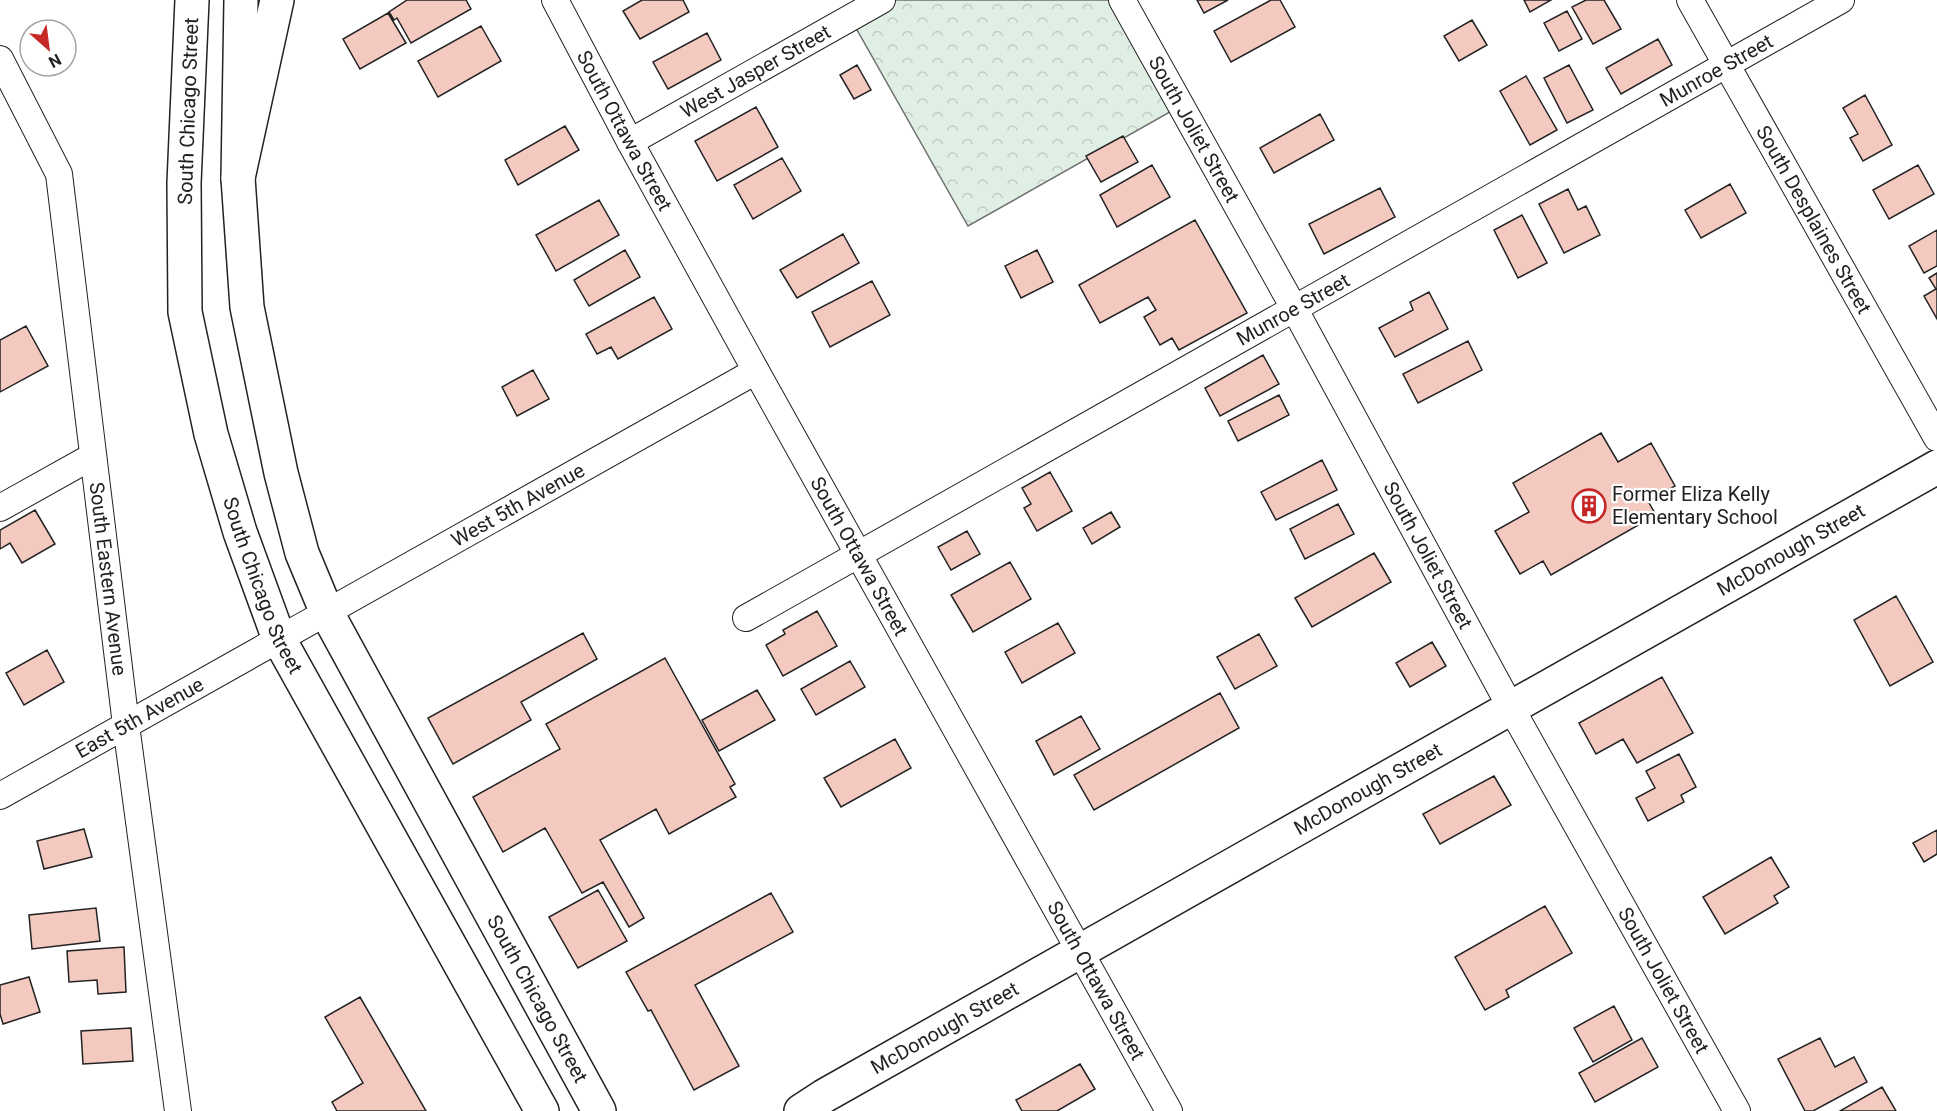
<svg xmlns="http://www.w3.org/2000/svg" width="1937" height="1111" viewBox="0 0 1937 1111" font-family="Roboto,sans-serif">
  <defs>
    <pattern id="park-crowns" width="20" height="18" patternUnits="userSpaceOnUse" patternTransform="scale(1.5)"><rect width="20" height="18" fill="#e0efe3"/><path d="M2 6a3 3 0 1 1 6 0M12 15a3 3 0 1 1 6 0" fill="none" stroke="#c0cdc2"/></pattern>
  </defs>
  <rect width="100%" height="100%" fill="#fff"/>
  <path fill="url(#park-crowns)" stroke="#6f6f6f" stroke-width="1.5" d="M889,0H1118L1177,108L968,226L852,21Z"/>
  <path fill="#f3c9c0" stroke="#222" stroke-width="1.5" d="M407,0H466L471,9L411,43L397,18L394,20L389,12Z
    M642,0H683L689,12L640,39L623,11Z
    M1197,0H1228L1204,13Z
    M1271,0H1280L1295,27L1231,62L1214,31Z
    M1524,0H1551L1530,12Z
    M1586,0H1604L1621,29L1593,44L1572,7Z
    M1567,11L1582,39L1559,51L1544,23Z
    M388,13L406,43L360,69L343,39Z
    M1472,20L1487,45L1459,61L1444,36Z
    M481,26L501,61L438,97L418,61Z
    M707,33L721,60L668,89L653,62Z
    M1658,39L1672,65L1621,94L1606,68Z
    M857,65L871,90L854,99L840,75Z
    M1569,65L1593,110L1567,123L1544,78Z
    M1526,76L1557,130L1530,145L1500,91Z
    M1865,95L1892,145L1863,161L1850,138L1858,134L1843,108Z
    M756,107L778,147L717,181L695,141Z
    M1320,114L1334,140L1274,173L1260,148Z
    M565,126L579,150L518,185L505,160Z
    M1123,136L1138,162L1101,182L1086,156Z
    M782,158L801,191L753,219L734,185Z
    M1152,165L1170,197L1117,227L1100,195Z
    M1918,165L1934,194L1889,219L1873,190Z
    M1730,184L1746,213L1701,238L1685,210Z
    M1380,188L1395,217L1324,254L1309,224Z
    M1568,189L1578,210L1586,206L1600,235L1564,253L1539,204Z
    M599,200L619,235L556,271L536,235Z
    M1522,215L1547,263L1518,278L1494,230Z
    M1195,220L1247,313L1179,350L1172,338L1160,345L1144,317L1156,310L1148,297L1100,323L1079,285Z
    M1937,230V266L1924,273L1909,246Z
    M843,234L859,263L797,298L780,270Z
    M625,250L640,277L589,306L574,280Z
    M1037,250L1053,282L1021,298L1005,266Z
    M1937,273V319L1924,296L1936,289L1929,278Z
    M872,281L890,315L830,347L812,312Z
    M1429,292L1448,329L1395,357L1379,328L1413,310L1410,302Z
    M654,297L672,329L618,359L611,347L597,354L586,334Z
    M26,326L48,366L0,392V340Z
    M1468,341L1482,370L1418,403L1403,374Z
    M1263,355L1279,384L1220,416L1205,388Z
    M533,370L549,399L517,416L502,387Z
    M1279,395L1289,415L1238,441L1228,421Z
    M1601,433L1618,462L1651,443L1675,486L1648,501L1656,515L1551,575L1543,561L1520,574L1495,531L1529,512L1513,483Z
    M1322,460L1337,490L1276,520L1261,492Z
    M1050,472L1072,511L1037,531L1024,508L1031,504L1022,488Z
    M1338,504L1354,534L1305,559L1290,529Z
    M35,510L55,544L22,563L10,543L0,549V530Z
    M1111,512L1120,527L1092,544L1083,528Z
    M967,531L980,554L951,570L938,547Z
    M1374,553L1391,582L1312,627L1295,598Z
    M1010,562L1031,599L973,632L951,595Z
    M1896,596L1933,662L1890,686L1854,620Z
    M817,611L837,646L783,676L766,645L785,634L783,630Z
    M1058,623L1075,653L1022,683L1005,652Z
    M583,633L597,659L521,702L531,720L453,764L428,718Z
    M1259,634L1277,666L1235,689L1217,657Z
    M1432,642L1446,666L1410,687L1396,663Z
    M47,650L64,682L24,705L6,673Z
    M665,658L735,784L730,787L736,797L669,834L656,809L600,840L644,918L629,927L603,882L582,893L545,828L503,852L473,797L560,749L546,724Z
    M850,661L865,687L816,715L801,689Z
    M1662,677L1693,733L1637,763L1623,739L1596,754L1579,723Z
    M757,690L775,720L719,751L702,720Z
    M1220,693L1239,728L1094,810L1074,775Z
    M1081,716L1100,749L1054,775L1036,741Z
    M895,739L911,768L841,807L824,778Z
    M1679,754L1696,787L1681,795L1684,802L1648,821L1636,798L1655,788L1646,771Z
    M1494,776L1511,805L1440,844L1423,814Z
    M84,829L92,857L44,869L37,841Z
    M1937,830V854L1924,862L1913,843Z
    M1771,857L1789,887L1774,896L1778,903L1725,934L1703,897Z
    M598,890L627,941L578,968L549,917Z
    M771,893L793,932L695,985L739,1066L694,1090L651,1010L648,1011L626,972Z
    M1545,906L1572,953L1506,990L1509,997L1485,1010L1455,957Z
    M96,908L100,941L32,949L29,915Z
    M124,947L126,992L98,994L97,980L69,982L67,951Z
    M29,977L40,1012L3,1024L0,1014V985Z
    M360,997L426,1111H337L332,1102L363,1083L325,1017Z
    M1614,1006L1632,1040L1593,1062L1574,1028Z
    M131,1028L133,1061L83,1064L81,1031Z
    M1642,1038L1658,1067L1595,1102L1579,1073Z
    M1820,1038L1835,1067L1854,1057L1867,1082L1813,1111H1805L1778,1059Z
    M1080,1064L1095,1089L1057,1111H1022L1016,1100Z
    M1882,1087L1896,1111H1840Z"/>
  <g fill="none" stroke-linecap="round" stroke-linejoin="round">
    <defs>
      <g id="street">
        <path id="s1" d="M555,0L630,142L756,371L1169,1111"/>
        <path id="s2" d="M1122,0L1294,308L1511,708L1737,1111"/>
        <path id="s3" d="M1690,0L1937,438"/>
        <path id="s4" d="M0,59L59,174L126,725L178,1111"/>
        <path id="s5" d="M630,142L882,0"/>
        <path d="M0,508L93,456"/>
        <path id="s6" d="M746,618L1841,0"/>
        <path id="s7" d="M0,796L756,371"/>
      </g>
      <g id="primary">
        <path id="s8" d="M192,0L184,183L185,312L211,434L240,532L279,639L542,1111"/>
        <path id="s9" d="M241,0L238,178L247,307L281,473L302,553L327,613L599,1111"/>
        <path id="s10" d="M801,1111L824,1096L1937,467"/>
      </g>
      <path id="highway" d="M238,178L277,0"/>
    </defs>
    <use href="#street" stroke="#222" stroke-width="28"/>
    <use href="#primary" stroke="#222" stroke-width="36"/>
    <use href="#highway" stroke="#222" stroke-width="36"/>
    <use href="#street" stroke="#fff" stroke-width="26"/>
    <use href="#primary" stroke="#fff" stroke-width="33"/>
    <use href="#highway" stroke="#fff" stroke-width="33"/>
  </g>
  <defs>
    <symbol id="building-ring" viewBox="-11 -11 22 22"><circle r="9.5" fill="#fff" stroke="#c62828" stroke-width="1.5"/><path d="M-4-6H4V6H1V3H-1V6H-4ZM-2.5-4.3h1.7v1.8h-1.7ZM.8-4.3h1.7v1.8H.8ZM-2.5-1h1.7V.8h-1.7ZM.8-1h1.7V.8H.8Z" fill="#c62828"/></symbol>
  </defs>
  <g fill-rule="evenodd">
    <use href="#building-ring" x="1570" y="487" width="38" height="38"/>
  </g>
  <g text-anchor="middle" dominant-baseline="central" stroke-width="4.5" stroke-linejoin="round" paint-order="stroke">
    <g font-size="20" fill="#222" stroke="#fff">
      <text stroke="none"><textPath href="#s6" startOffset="1114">Munroe Street</textPath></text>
      <text stroke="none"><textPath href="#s5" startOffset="144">West Jasper Street</textPath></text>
      <text transform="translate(188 111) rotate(-88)">South Chicago Street</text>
      <text stroke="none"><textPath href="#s2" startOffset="148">South Joliet Street</textPath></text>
      <text stroke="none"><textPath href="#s1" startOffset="148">South Ottawa Street</textPath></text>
      <text stroke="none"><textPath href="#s3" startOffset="252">South Desplaines Street</textPath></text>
      <text stroke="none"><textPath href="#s6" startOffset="628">Munroe Street</textPath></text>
      <text stroke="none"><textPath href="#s7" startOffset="594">West 5th Avenue</textPath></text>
      <text stroke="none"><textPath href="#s10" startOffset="1138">McDonough Street</textPath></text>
      <text stroke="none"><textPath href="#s1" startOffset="634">South Ottawa Street</textPath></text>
      <text stroke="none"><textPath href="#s2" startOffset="634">South Joliet Street</textPath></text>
      <text stroke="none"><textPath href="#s4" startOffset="537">South Eastern Avenue</textPath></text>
      <text stroke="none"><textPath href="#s8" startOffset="597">South Chicago Street</textPath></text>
      <text stroke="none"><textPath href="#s7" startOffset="160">East 5th Avenue</textPath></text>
      <text stroke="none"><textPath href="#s10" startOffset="652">McDonough Street</textPath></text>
      <text stroke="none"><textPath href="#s1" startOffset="1120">South Ottawa Street</textPath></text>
      <text stroke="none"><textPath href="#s2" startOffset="1120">South Joliet Street</textPath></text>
      <text stroke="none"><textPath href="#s9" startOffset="1064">South Chicago Street</textPath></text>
      <text stroke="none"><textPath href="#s10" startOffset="166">McDonough Street</textPath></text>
    </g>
    <g font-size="20" fill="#222" stroke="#fff" text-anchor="start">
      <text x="1612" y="494">Former Eliza Kelly<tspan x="1612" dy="23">Elementary School</tspan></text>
    </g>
  </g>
  <g transform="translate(48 48) rotate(152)"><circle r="28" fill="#ffffff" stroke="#a7a7a7" stroke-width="1.5"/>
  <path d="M0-4.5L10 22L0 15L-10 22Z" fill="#c62828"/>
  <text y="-9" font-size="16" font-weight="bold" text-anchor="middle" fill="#222222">N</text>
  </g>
</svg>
